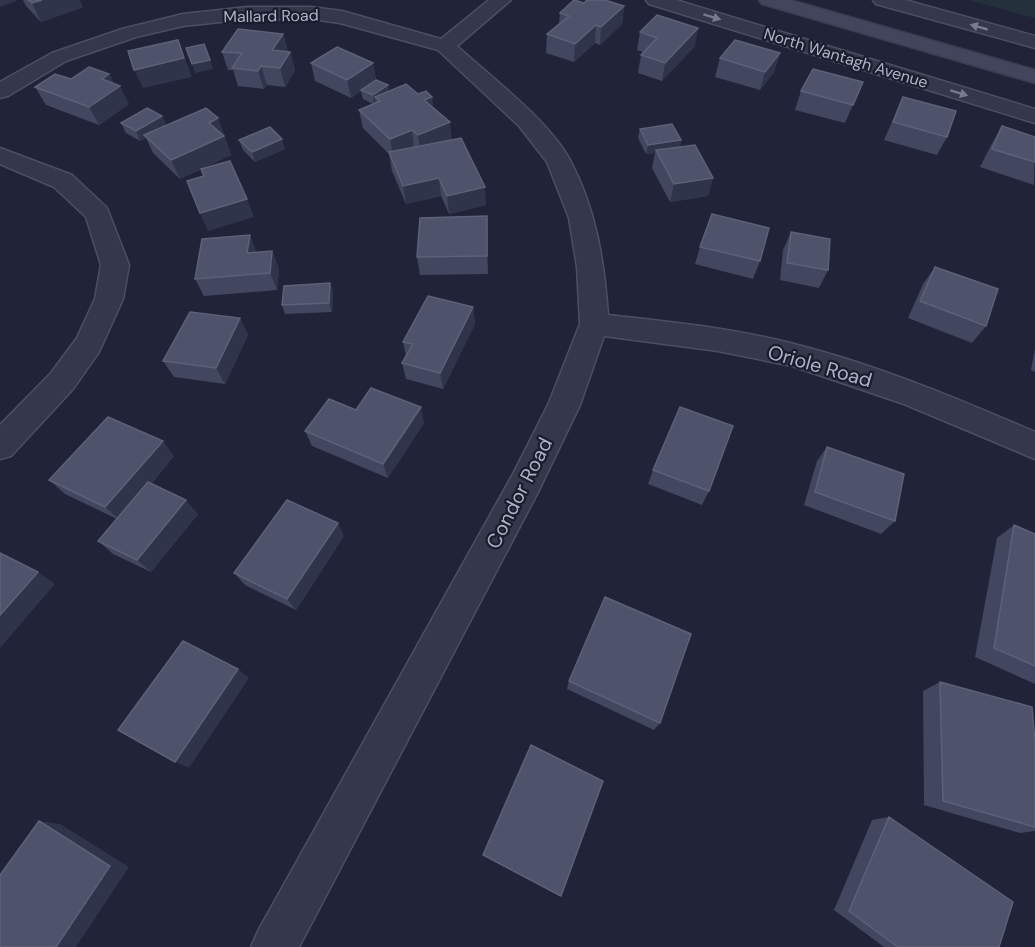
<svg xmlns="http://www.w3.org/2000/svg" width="1035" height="947" viewBox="0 0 1035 947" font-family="'DM Sans',sans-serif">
  <rect width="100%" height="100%" fill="#212439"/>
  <path fill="#23313a" d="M968,0H1035V18Z"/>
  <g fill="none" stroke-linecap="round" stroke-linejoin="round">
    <defs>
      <path id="street" d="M489,0H511L457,46C491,77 549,121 570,160C596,209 604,260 608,315C670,322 733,328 794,344C877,365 956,398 1035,432V459L904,404L792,366L718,351L604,336L580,405L537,494L299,947H251L258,931L513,474L548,405L580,324L577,267L569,218L547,162L519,126L438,50L340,23L311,19H248L183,26L136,37L66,61L8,96L0,98V82L52,53L122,29L183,14L248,7H311L342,11L441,39Z
        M646,0H676L1035,109V123L649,4Z
        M873,0H905L1035,36V48L876,4Z
        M0,148L72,175L107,208L129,265L123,299L99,352L73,389L11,456L0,459V425L51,373L77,338L95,299L101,265L86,217L54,187L0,164Z"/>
      <path id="secondary" d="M759,0H790L1035,70V83L762,4Z"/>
    </defs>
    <use href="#street" stroke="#4c4f61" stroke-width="3"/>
    <use href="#secondary" stroke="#3b3e50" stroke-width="3"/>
    <use href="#street" fill="#35374a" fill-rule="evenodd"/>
    <use href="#secondary" fill="#43455d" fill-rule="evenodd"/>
  </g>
  <path fill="#42465f" d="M23,0H79L83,7L41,22L26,6Z
    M584,3L624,6L622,24L600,45L595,43L574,62L546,53L547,34L559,24L560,13Z
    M640,32L695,46L662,81L638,73L641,55L643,52L637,50Z
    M283,34L288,51L290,52L295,70L285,87L267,85L264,89L238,86L233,70H228L222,52Z
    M780,53L774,72L760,90L715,77L720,58Z
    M311,63H373L376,80L389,91L432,97L433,108L452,140L486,205L449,214L441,196L406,204L392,171L389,154L363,128L359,110L373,104L363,99L361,91L351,98L315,81Z
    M109,74L114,84L129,104L99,125L46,105L35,87L71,79Z
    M863,82L845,123L795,110L801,91Z
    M903,97L947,137L937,155L884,140Z
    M218,118L231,155L180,179L153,153L146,138L140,141L126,133L121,123L166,125Z
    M1002,126L1035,137L1034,185L980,167L991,145Z
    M640,129L681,140L680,147L713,178L708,196L670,202L652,168L655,153L646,154L638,138Z
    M239,140L285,149L255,162L243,150Z
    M791,232L828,270L819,288L780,280L783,250Z
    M488,234V274L420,275L417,257Z
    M700,247L760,261L753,279L695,264Z
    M272,251L279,269L277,290L204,296L195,279L257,252Z
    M935,267L986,326L972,343L908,318L923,284Z
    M330,283L333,292L332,312L285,314L282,305Z
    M473,307L475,324L443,389L406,379L402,363L406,356L403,342Z
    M240,318L248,335L225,384L174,377L163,361Z
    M1035,348V372L1031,370Z
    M356,410L424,423L388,478L312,446L305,431Z
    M827,447L895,521L881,534L804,505L817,461Z
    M174,456L151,484L198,514L151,572L113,554L98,541L117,519L65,494L49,480Z
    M653,470L709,491L702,505L648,484Z
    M1014,525L1035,534V684L975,657L997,538Z
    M344,536L296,610L245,585L234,573Z
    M569,681L660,723L654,730L567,689Z
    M940,682L1035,742V831L1020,833L924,805L923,691Z
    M889,817L999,947H884L834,910L872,820Z
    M483,855L561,896H559Z"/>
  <path fill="#30344b" d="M0,0H16V1L0,7Z
    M42,0H79L83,7L41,22L32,3Z
    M624,6L622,24L600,45L601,27Z
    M596,25L595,43L574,62L575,44Z
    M698,28L695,46L662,81L665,63Z
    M283,34L288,52L272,50Z
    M178,40L192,77L143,88L134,70Z
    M290,52L295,70L285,87L280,68Z
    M780,53L774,72L760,90L765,72Z
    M210,60L213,69L195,73L192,64Z
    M373,63L376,81L361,90V91L351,98L347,80Z
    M261,66L267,85L264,89L258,71Z
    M109,74L116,88L120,86L129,104L99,125L89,107L102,79Z
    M388,85L390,95L375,97L376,104L374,105L373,95Z
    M432,97L434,115L424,100Z
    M162,116L167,126L144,135L146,138L140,141L136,131Z
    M218,118L231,155L180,179L171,160L209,123Z
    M450,122L452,140L421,154L418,135Z
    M412,130L414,148L393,157L390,139Z
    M282,139L285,149L255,162L252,152Z
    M681,140L679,150H656L655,153L646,154L648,145Z
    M439,178L441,196L406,204L403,186Z
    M713,178L708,196L670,202L674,184Z
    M485,187L486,205L449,214L447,196Z
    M247,199L254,217L208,231L200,213Z
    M487,216L488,234V274L487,256Z
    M250,235L257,253H247Z
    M272,251L279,269L277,290L270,273Z
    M330,283L333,292L332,312L329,303Z
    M473,307L475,324L443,389L440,373Z
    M240,318L248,335L225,384L216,368Z
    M421,407L424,423L388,478L383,464Z
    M163,441L174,456L120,520L105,507Z
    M186,500L198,514L151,572L137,560Z
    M338,523L344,536L296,610L287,599Z
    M38,572L55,584L0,648V615Z
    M238,669L249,678L189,768L175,762Z
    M39,821L60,824L129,867L76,947H56Z"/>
  <path fill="#4e526a" stroke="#5d6178" stroke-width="1.5" d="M28,0H42L32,3Z
    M574,0L584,3L587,0H605L624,6L601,27L596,25L575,44L547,34L569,16L560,13Z
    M657,15L698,28L665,63L641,55L657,38L640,32Z
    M238,29L283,34L272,50L290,52L280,68L261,66L258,71L232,68L242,53L222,52Z
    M178,40L184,58L134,70L128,51Z
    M735,40L780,53L765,72L720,58Z
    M204,44L210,60L192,64L186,48Z
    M337,47L373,63L347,80L311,63Z
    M89,67L109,74L102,79L120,86L89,107L35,87L55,74L71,79Z
    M813,69L863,82L853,105L801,91Z
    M376,80L388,85L373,95L361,90Z
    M406,84L418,94L426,91L432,97L424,100L450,122L418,135L412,130L390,139L359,110L380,101L375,97Z
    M903,97L956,111L947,137L893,122Z
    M147,108L162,116L136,131L121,123Z
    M206,108L218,118L209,123L224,136L171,160L144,135Z
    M672,124L681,140L648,145L640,129Z
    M1002,126L1035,137V162L992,149Z
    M270,127L282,139L252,152L239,140Z
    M461,138L485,187L447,196L439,178L403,186L389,152Z
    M695,145L713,178L674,184L656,150Z
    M230,161L247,199L200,213L187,181L204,176L201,169Z
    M712,214L769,228L760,261L700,247Z
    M487,216V256L417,257L420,218Z
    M791,232L830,239L828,270L787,263Z
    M250,235L247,253L272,251L270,273L195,279L202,239Z
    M935,267L998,289L986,326L920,301Z
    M330,283L329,303L282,305L284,286Z
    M428,296L473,307L440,373L402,363L413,344L403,342Z
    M190,312L240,318L216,368L163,361Z
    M371,388L421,407L383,464L305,431L329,399L356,410Z
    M680,407L733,426L709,491L653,470Z
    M108,417L163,441L105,507L49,480Z
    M827,447L904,474L895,521L815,492Z
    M148,482L186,500L137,560L98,541Z
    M287,500L338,523L287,599L234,573Z
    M1014,525L1035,534V666L994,648Z
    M0,553L38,572L0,615Z
    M605,597L691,634L660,723L569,681Z
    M183,641L238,669L175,762L118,730Z
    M940,682L1032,707L1035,742V827L943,801Z
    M531,745L603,781L561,896L483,855Z
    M889,817L1013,902L999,947H898L849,911Z
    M39,821L110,866L56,947H0V875Z"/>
  <defs><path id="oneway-solid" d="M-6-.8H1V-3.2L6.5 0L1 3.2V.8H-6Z" transform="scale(1.5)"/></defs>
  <g fill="#787b8e">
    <use href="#oneway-solid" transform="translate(712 17) rotate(17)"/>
    <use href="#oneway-solid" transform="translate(979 27) rotate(-164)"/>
    <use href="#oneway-solid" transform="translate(959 93) rotate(17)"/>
  </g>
  <g text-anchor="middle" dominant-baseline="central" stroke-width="4.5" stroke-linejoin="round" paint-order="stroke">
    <g font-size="16" fill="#afb2c6" stroke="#1a1d2e">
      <text transform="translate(271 16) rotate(-1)">Mallard Road</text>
      <text transform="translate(846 58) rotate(17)">North Wantagh Avenue</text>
    </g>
    <g font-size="20" fill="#afb2c6" stroke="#1a1d2e">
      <text transform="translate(820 366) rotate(16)">Oriole Road</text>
      <text transform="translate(519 493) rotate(-63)">Condor Road</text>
    </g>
  </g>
</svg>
